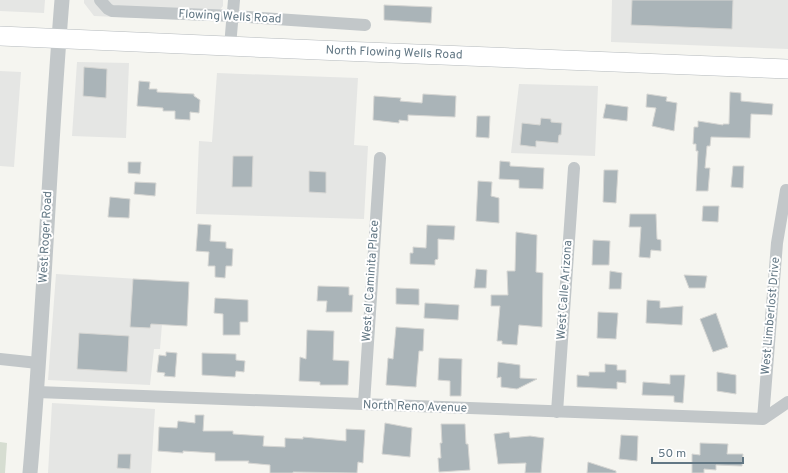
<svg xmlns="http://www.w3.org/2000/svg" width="788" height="473" viewBox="0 0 788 473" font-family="Overpass,sans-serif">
  <rect width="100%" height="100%" fill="#f5f5f0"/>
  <path fill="#e5e6e4" d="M0,0H45L44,13L0,11Z
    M84,0H223V6L211,21L94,16L84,3Z
    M612,0H788V49L611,42Z
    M77,62L129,63L126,138L72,136Z
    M0,71L21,72L14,167L0,166Z
    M217,73L358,78L354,145L368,146L364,219L196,214L199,141L212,142Z
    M519,84L598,86L595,156L511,153Z
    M56,274L189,282L187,326L162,324L160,349H154L150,385L48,380Z
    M52,403L155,409L151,473H48Z"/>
  <path fill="#d6ddd1" d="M0,442L7,443L5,473H0Z"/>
  <path fill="#aab4b8" stroke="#d6d6d3" d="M632,0H733L732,29L631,25Z
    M384,5L432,7L431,23L384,20Z
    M84,67L107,69L106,98L83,96Z
    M139,81L150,82L149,89H157V92L194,94V96L200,100L199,113L190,112V120L175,119V111H163V108L137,106Z
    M730,92L741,93V101L773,104L772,115L751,114L750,138L711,137L710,146H707L705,168H710L708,191H696L698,151H696V144H693L694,127H698V121L723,125V124H729Z
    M423,94L456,96L455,117L408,115V121L399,120V123L373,120L374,96L401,98L400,101L422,103Z
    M647,94L667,97L666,101L677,103L674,131L652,126L656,108L646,107Z
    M606,104L628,107L627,121L603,118Z
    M477,116H490L489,138L476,137Z
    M541,118L551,119V122L562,123L561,135H559L558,143L536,141V147L520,145L522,123L540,125Z
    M233,156H253L252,187H232Z
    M500,161L510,162V166L544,168L543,189L519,188V180L499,179Z
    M128,162H141L140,174L128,173Z
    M733,166H744L743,188L731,187Z
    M604,170H618L616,203L603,202Z
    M309,171L326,172V193L309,192Z
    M478,181L492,182L491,196L499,198V223L476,221Z
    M135,182L156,183L155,196L134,194Z
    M110,197L130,199L129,218L108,217Z
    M703,206H719L718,222L702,221Z
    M630,214H656L657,239L661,240V251L651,250L650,258L639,257L641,227H629Z
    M198,224L211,225L210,241L226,242V248L233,249L232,266H226L225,278L215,277V266H208L209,252L196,251Z
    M427,225L455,226L454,240L438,239V259L435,260V265L410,264V253H413V247L426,248Z
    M516,232L537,235L536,272L543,273L542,327L519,325L517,345L502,344V341H497L500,306H491V295H508L507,271H515Z
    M593,240L610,241L609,265H592Z
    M476,269L487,270L486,288H474Z
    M610,271L622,273L621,289H609Z
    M684,275L707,276L705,288H689Z
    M133,279L189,282L187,326L151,324L150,328L130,327Z
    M318,286L349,287V295H353L352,312H326L327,301H317Z
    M396,288L419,289V305L396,304Z
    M215,298L248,300V322H240V335H223V314L214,313Z
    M647,300L660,301V308L683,306L682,325L646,323Z
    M425,303L459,305L458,320L424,318Z
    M598,312L618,313L616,339L597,338Z
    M716,313L728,347L713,352L700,319Z
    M396,327L424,329L423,351H419L416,387L386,385L388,358L393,359Z
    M307,330L334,331L333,360L349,361L348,385H320V382L299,381L300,357L306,359Z
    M79,333L129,336L127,372L77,369Z
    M166,352L177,353L175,377L164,376L165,373L157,372L159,355L166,356Z
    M202,353L236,354V360L245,361L244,372L236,371L235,377L202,375Z
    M439,358L462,359L461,396H450V381L438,380Z
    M498,362L520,365V378L537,379L517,389L501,387V377L497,378Z
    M605,364L617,365V370H626V383L617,382V389L577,387V375L589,376V372H605Z
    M717,372L736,375V394L717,391Z
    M670,375H685L683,403L674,402V396L642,395L643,382L670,384Z
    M195,415H204L203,431H233V434L264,436L263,446L285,447V438L303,439V437L346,441V429L365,430L363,463L358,462L357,473L293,472V473H270V465L248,463L249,461H215V453L183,451V453L158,451L159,427L177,428L178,421L195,423Z
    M385,423L412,428L410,457L382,454Z
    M441,424H465L466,444H468L470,470L439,472L438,458H441L440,443H442Z
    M509,432L510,438L530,436L544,438L541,473H525L526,463L498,464L494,434Z
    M621,435L638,436L637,461L619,459Z
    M700,443L728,444L727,454H743L742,466L716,465V470L704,469V473H692V454L700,455Z
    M118,454H131L130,469L117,468Z
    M588,462L616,471V473H587Z"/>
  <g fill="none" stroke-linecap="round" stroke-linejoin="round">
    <defs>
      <path id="primary" d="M0,36L342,51L788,69"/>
    </defs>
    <use href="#primary" stroke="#b5babd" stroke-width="20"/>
    <path stroke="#c2c7c9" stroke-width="12" d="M100,0L108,9L112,11L233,16L365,25
      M230,46L234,0
      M0,359L38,363
      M37,392L763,419L788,402
      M364,404L380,158
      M557,412L574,168
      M763,419L777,243L786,190"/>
    <path stroke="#c2c7c9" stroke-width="15" d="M30,473C44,316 49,158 62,0"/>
    <use href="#primary" stroke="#fff" stroke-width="19"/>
  </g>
  <g text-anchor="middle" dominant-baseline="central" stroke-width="4" stroke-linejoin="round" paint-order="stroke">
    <g font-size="12" fill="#627784" stroke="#fff">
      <text transform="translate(230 17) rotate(3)">Flowing Wells Road</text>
      <text transform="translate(394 53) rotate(2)">North Flowing Wells Road</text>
      <text transform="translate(46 237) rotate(-87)">West Roger Road</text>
      <text transform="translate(371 281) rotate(-86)">West el Caminita Place</text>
      <text transform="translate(565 290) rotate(-86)">West Calle Arizona</text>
      <text transform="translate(771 316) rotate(-85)">West Limberlost Drive</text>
      <text transform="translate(415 407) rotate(2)">North Reno Avenue</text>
    </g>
  </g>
  <path d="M652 457v6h91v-6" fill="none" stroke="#627784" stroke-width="2"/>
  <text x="658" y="457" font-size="12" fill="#627784" stroke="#ffffff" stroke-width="3" paint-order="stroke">50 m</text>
</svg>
